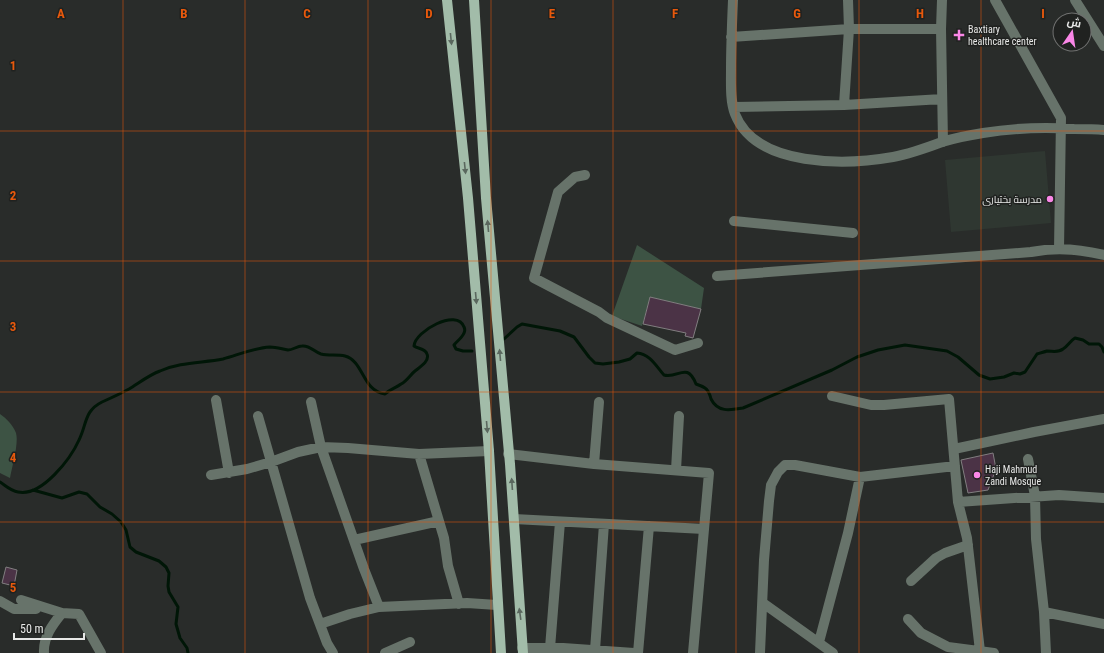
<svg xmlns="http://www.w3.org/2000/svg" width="1104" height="653" viewBox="0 0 1104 653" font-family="'Roboto Condensed',Cairo,sans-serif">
  <rect width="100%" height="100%" fill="#292c2a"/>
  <path fill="#2f3731" d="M1045,151L1051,223L951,232L945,160Z"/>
  <path fill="#3d5344" d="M637,245L704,288L701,309L650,297L642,326L612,316Z
    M0,414C6,418 13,425 16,433C19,443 12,467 10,478L0,473Z"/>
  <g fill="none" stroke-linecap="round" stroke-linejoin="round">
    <path stroke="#001607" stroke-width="3" d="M504,339L517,327L522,324L560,331L574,337L589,357L595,363L603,364L619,362L630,359L637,353C650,354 656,366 664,375C678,379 687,361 696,384C699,385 702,386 705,388C708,390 710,395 711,399C718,413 731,410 743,408L832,370L857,357L878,350L905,345L947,351L958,357L979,375L990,379L1004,377L1014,373L1020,374L1025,372L1037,354C1040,353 1044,352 1047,351C1053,351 1058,353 1063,349C1068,346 1070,341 1075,338L1083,340L1089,344H1099L1102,347L1104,352
      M0,482C6,486 11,491 18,492C42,497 71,458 79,440C87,424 84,411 102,402C111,398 120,394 129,389C139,383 149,375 160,371C180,362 202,363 223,359C238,355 253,348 270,347C276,347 282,349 288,350C293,350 297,346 302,346C310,345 314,352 321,354C329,356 337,354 345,356C364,361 362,391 385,394C390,389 396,388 401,384C407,381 410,375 415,371C420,367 430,361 427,354C425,348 418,349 414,346C415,331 457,308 464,327C465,329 465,331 464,333C462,338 457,341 454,345L456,349L463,351H472
      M33,490L62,498L79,492L87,494L100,507L112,514L121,522L126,530L130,547L136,552L159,561L166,567L169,573L168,586L169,592L178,607L176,624L180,638L187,648L188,653"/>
  </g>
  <path fill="#4b3346" stroke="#817e80" d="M650,297L701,309L693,338L685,336L686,333L643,324Z
    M993,453L996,469L988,490L968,493L961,460Z
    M6,567L17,570L14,586L2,583Z"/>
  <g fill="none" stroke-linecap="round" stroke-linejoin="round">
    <path stroke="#67736a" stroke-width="10" d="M733,0C732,23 731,46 731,69C731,84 730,101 735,114C756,168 847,165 893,157C909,154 926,148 942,142C955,138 970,135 983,133C1014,128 1044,127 1074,129C1084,129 1094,129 1104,130
      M942,0L941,29L943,142
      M995,0L1061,118L1059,249
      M1075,0L1104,46
      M731,37L849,29H941
      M844,105L849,29L848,0
      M734,107L844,105L942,99
      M585,175L575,177L558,192L534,278L599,312L607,318L675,350L698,343
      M734,221L853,233
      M717,276L1031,252C1055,247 1080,249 1104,255
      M832,396L871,405H884L949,399L958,502L967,538L980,651
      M216,400L229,473
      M311,402L321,447L364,569L379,607
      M258,416L310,598L327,643L333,653
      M954,449L1034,432L1104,419
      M419,454L444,538L448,566L459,604
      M508,454L594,464L709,473L693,653
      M1028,459L1035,496L1036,539L1044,612L1046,653
      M594,464L599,402
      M676,470L679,416
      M211,475L247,469L271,462L298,452L321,447L348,448L419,454L489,451
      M958,502L1059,495L1104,498
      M514,519L704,529
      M354,540L439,521
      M911,581L936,558L945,553L968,545
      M21,600L62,613L79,614L101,653
      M0,601L14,609H36
      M763,603L833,653
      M1044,612L1104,624
      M908,619L921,633L948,647L994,653
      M320,624L350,614L379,607L467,603L497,605
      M819,642L848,533L860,477
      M522,648H563L634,653
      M550,648L560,522
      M595,650L604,524
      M44,653C43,637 53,624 62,613
      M385,653L410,642
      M638,653L649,526
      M760,653L764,560L769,501L771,485L778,472L785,465H795L860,477L955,466"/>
    <path stroke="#a2bca9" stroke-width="10" d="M447,0L468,198L489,451L501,653
      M474,0L486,198L510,464L523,653"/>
  </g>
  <defs><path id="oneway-solid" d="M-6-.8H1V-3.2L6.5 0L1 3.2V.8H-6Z"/></defs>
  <g fill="#5a675e">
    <use href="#oneway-solid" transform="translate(451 39) rotate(84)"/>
    <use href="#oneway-solid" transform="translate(465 168) rotate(84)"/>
    <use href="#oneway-solid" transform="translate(488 226) rotate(-95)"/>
    <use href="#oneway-solid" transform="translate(476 298) rotate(85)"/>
    <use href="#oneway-solid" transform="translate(500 355) rotate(-95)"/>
    <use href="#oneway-solid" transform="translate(487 427) rotate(85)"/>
    <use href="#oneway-solid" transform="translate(512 484) rotate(-94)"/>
    <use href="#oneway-solid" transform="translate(520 614) rotate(-98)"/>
  </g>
  <path fill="none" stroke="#e8590c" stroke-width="1" stroke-opacity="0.55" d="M123,0V653M245,0V653M368,0V653M491,0V653M613,0V653M736,0V653M859,0V653M981,0V653M0,131H1104M0,261H1104M0,392H1104M0,522H1104"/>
  <g fill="#fa87e7" stroke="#202220" stroke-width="1.5">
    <path d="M957 29h4v4h4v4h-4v4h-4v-4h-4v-4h4z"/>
    <circle cx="1050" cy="199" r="4"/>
    <circle cx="977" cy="475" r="4"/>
  </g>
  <g text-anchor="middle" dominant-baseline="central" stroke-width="3" stroke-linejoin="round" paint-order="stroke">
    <g font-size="10" fill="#e7e8e7" stroke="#202220" text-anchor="start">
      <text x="968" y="29">Baxtiary<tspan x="968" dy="12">healthcare center</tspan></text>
      <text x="1042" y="199" text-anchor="end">مدرسة بختيارى</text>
      <text x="985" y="469">Haji Mahmud<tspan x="985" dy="12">Zandi Mosque</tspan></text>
    </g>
  </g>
  <g font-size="13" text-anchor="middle" font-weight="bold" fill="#e8590c" stroke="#202220" stroke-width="3" stroke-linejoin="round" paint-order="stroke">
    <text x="61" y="18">A</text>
    <text x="184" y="18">B</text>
    <text x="307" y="18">C</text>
    <text x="429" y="18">D</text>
    <text x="552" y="18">E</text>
    <text x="675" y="18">F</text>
    <text x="797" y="18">G</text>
    <text x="920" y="18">H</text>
    <text x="1043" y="18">I</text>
    <text x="13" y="70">1</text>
    <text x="13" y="200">2</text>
    <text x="13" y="331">3</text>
    <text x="13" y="462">4</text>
    <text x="13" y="592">5</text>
  </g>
  <g transform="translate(1072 32) rotate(13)"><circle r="19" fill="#202220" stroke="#707170"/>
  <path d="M0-3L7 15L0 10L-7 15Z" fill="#fa87e7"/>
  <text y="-6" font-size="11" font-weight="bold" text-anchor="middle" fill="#e7e8e7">ش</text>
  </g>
  <path d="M14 633v6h70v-6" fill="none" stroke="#e7e8e7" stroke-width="2"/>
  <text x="20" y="633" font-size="12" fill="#e7e8e7" stroke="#202220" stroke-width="3" paint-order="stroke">50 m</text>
</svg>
